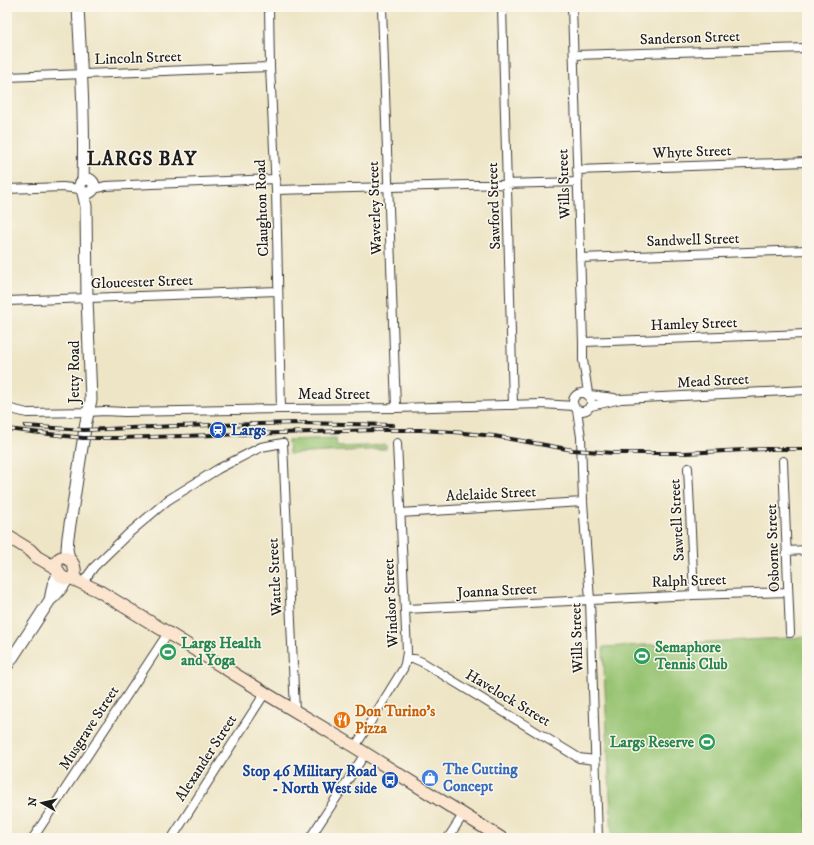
<svg xmlns="http://www.w3.org/2000/svg" width="814" height="845" viewBox="0 0 814 845" font-family="'IM FELL DW Pica',serif">
  <rect width="100%" height="100%" fill="#fbf7ec"/>
  <filter id="ink" filterUnits="userSpaceOnUse"><feTurbulence type="fractalNoise" baseFrequency=".025" numOctaves="2"/><feDisplacementMap in="SourceGraphic" scale="8" xChannelSelector="R" yChannelSelector="G"/><feConvolveMatrix kernelMatrix="1 2 1 2 8 2 1 2 1" color-interpolation-filters="sRGB"/></filter>
  <filter id="wash" filterUnits="userSpaceOnUse"><feTurbulence type="fractalNoise" baseFrequency=".012" numOctaves="4" result="noise"/><feDisplacementMap in="SourceGraphic" scale="16" xChannelSelector="R" yChannelSelector="G"/><feGaussianBlur stdDeviation="0.9" result="paint"/><feColorMatrix in="noise" values="0 0 0 0 0 0 0 0 0 0 0 0 0 0 0 0 0 1.4 0 .05"/><feComposite in="paint" operator="in"/></filter>
  <g filter="url(#wash)">
    <rect width="100%" height="100%" fill="#eee5c6"/>
    <path fill="#95c270" stroke="#586f46" d="M336,438L337,447L386,445V449L289,454L288,440Z
      M807,637V838H612L603,647Z"/>
  </g>
  <g filter="url(#ink)">
    <g fill="none" stroke-linecap="round" stroke-linejoin="round">
      <defs>
        <path id="minor" d="M269,7L270,67L276,190L281,409
          M382,7L396,408
          M502,7L513,405
          M572,7L583,342V360L588,393
          M574,55L807,48
          M7,77L270,67
          M577,170L807,162
          M7,189L63,187L80,189
          M93,189L102,187L105,186L276,179
          M276,190L578,182
          M580,258L807,250
          M7,301L278,291
          M583,342L807,334
          M573 402a9 9 0 1 1 18 0a9 9 0 1 1-18 0Z
          M590,395L614,398
          M591,406L621,399L807,390
          M7,408L27,413L88,412L104,411L125,412L281,409L396,408L542,404L574,406
          M577,410L581,437L583,502L590,600L598,838
          M783,461L790,633
          M688,468L694,595
          M400,513L583,502
          M787,551L807,550
          M86,578L94,567L128,534L168,500L218,469L261,447L283,443L295,711
          M406,609L694,595L788,592
          M406,659H415L422,662L579,758L595,760
          M355,747L403,669L405,664L407,652L397,443
          M33,838L168,633
          M172,838L265,693
          M310,838L365,754
          M448,838L463,815"/>
        <path id="tertiary" d="M78,7C81,65 85,123 83,181
          M80 186a7 7 0 1 1 14 0a7 7 0 1 1-14 0Z
          M69,560L67,549L68,537L86,422L91,400L87,298L86,206L83,193
          M50,600C58,594 62,587 68,579
          M7,666L50,600L53,585L59,573"/>
        <path id="secondary" d="M7,536L30,550L37,557L56,568
          M63,557C66,558 69,559 71,561C75,566 77,575 71,578C60,584 49,560 63,557Z
          M71,578L99,591L168,633L265,693L355,747L501,838"/>
      </defs>
      <use href="#minor" stroke="#3c3a36" stroke-width="10"/>
      <use href="#tertiary" stroke="#3c3a36" stroke-width="13"/>
      <use href="#secondary" stroke="#3c3a36" stroke-width="14"/>
      <use href="#minor" stroke="#fff" stroke-width="8"/>
      <use href="#tertiary" stroke="#fff" stroke-width="11"/>
      <use href="#secondary" stroke="#fce5cf" stroke-width="12"/>
      <defs>
        <path id="rail" d="M25,426L84,430L176,426L299,423L393,425
          M7,429L83,438H120L376,430H421L454,432L494,436L573,450L614,453H685L764,449H807"/>
      </defs>
      <use href="#rail" stroke="#1c1c1c" stroke-width="4"/>
      <use href="#rail" stroke="#fbf7ec" stroke-width="2.5" stroke-dasharray="8" stroke-linecap="butt"/>
    </g>
  </g>
  <defs>
    <symbol id="station-disc" viewBox="-11 -11 22 22"><circle r="9.5" fill="#1a4fb4" stroke="#fbf7ec"/><path d="M-3-6H3Q5-6 5-4V2Q5 4 3 4L4.5 6H3L1.5 4h-3L-3 6H-4.5L-3 4Q-5 4-5 2V-4Q-5-6-3-6ZM-3.5-4v3h7v-3ZM-3.5 1v1.5H-2V1ZM2 1v1.5H3.5V1Z" fill="#fff"/></symbol>
    <symbol id="stadium-disc" viewBox="-11 -11 22 22"><circle r="9.5" fill="#2e9e5b" stroke="#fbf7ec"/><path d="M0-5a6.5 5 0 1 0 0 10a6.5 5 0 1 0 0-10ZM-3.5-1.8h7v3.6h-7Z" fill="#fff"/></symbol>
    <symbol id="restaurant-disc" viewBox="-11 -11 22 22"><circle r="9.5" fill="#e8710a" stroke="#fbf7ec"/><path d="M-5-6h1v4h1v-4h1v4h1v-4h1v5L-1.5 .5V6h-2V.5L-5-1ZM5-6V6H3V1.5H1.5Q1.5-4 5-6Z" fill="#fff"/></symbol>
    <symbol id="shop-disc" viewBox="-11 -11 22 22"><circle r="9.5" fill="#3f7fe0" stroke="#fbf7ec"/><path d="M-5-2.5h2.3a2.7 3.5 0 0 1 5.4 0H5L5.5 6h-11ZM-1.5-2.5h3a1.5 2.3 0 0 0-3 0Z" fill="#fff"/></symbol>
    <symbol id="bus-disc" viewBox="-11 -11 22 22"><circle r="9.5" fill="#1a4fb4" stroke="#fbf7ec"/><path d="M-5-6H5V4H4V6H2V4H-2V6H-4V4H-5ZM-3.5-4V0h7V-4ZM-3.5 1.2v1.5H-2V1.2ZM2 1.2v1.5H3.5V1.2Z" fill="#fff"/></symbol>
  </defs>
  <g fill-rule="evenodd">
    <use href="#station-disc" x="208" y="420" width="20" height="20"/>
    <use href="#stadium-disc" x="158" y="642" width="20" height="20"/>
    <use href="#stadium-disc" x="632" y="646" width="20" height="20"/>
    <use href="#restaurant-disc" x="332" y="710" width="20" height="20"/>
    <use href="#stadium-disc" x="697" y="732" width="20" height="20"/>
    <use href="#shop-disc" x="420" y="768" width="20" height="20"/>
    <use href="#bus-disc" x="380" y="770" width="20" height="20"/>
  </g>
  <g text-anchor="middle" dominant-baseline="central" stroke-width="3" stroke-linejoin="round" paint-order="stroke">
    <g font-size="15" fill="#1c1c1c" stroke="#fbf7ec">
      <text transform="translate(690 38) rotate(-2)">Sanderson Street</text>
      <text transform="translate(138 58) rotate(-2)">Lincoln Street</text>
      <text transform="translate(692 152) rotate(-2)">Whyte Street</text>
      <text transform="translate(564 184) rotate(-92)">Wills Street</text>
      <text transform="translate(494 206) rotate(-92)">Sawford Street</text>
      <text transform="translate(262 208) rotate(-92)">Claughton Road</text>
      <text transform="translate(375 208) rotate(-92)">Waverley Street</text>
      <text transform="translate(693 240) rotate(-2)">Sandwell Street</text>
      <text transform="translate(142 282) rotate(-2)">Gloucester Street</text>
      <text transform="translate(694 324) rotate(-2)">Hamley Street</text>
      <text transform="translate(74 372) rotate(-90)">Jetty Road</text>
      <text transform="translate(713 381) rotate(-3)">Mead Street</text>
      <text x="334" y="394">Mead Street</text>
      <text transform="translate(491 494) rotate(-3)">Adelaide Street</text>
      <text transform="translate(677 520) rotate(-93)">Sawtell Street</text>
      <text transform="translate(773 548) rotate(-92)">Osborne Street</text>
      <text transform="translate(275 577) rotate(-93)">Wattle Street</text>
      <text transform="translate(689 581) rotate(-2)">Ralph Street</text>
      <text transform="translate(497 591) rotate(-3)">Joanna Street</text>
      <text transform="translate(391 603) rotate(-93)">Windsor Street</text>
      <text transform="translate(577 638) rotate(-92)">Wills Street</text>
      <text transform="translate(508 698) rotate(31)">Havelock Street</text>
      <text transform="translate(89 728) rotate(-57)">Musgrave Street</text>
      <text transform="translate(206 758) rotate(-57)">Alexander Street</text>
    </g>
    <g font-size="15" font-weight="bold" fill="#164399" stroke="#fbf7ec" text-anchor="start">
      <text x="231" y="430">Largs</text>
      <text x="377" y="771" text-anchor="end">Stop 46 Military Road<tspan x="377" dy="17">- North West side</tspan></text>
    </g>
    <g font-size="15" font-weight="bold" fill="#27864d" stroke="#fbf7ec" text-anchor="start">
      <text x="181" y="643">Largs Health<tspan x="181" dy="17">and Yoga</tspan></text>
      <text x="655" y="647">Semaphore<tspan x="655" dy="17">Tennis Club</tspan></text>
      <text x="694" y="742" text-anchor="end">Largs Reserve</text>
    </g>
    <g font-size="15" font-weight="bold" fill="#c56008" stroke="#fbf7ec" text-anchor="start">
      <text x="355" y="711">Don Turino's<tspan x="355" dy="17">Pizza</tspan></text>
    </g>
    <g font-size="15" font-weight="bold" fill="#366cbe" stroke="#fbf7ec" text-anchor="start">
      <text x="443" y="769">The Cutting<tspan x="443" dy="17">Concept</tspan></text>
    </g>
    <g font-size="19" font-weight="bold" letter-spacing="1" fill="#1c1c1c" stroke="#fbf7ec">
      <text x="142" y="159">LARGS BAY</text>
    </g>
  </g>
  <rect width="814" height="845" fill="none" stroke="#fbf7ec" stroke-width="24"/>
  <g transform="translate(42 803) rotate(278)" stroke="#fbf7ec" stroke-width="3" paint-order="stroke">
  <path d="M0-3L7 15L0 10L-7 15Z" fill="#1c1c1c"/>
  <text y="-6" font-size="11" font-weight="bold" text-anchor="middle" fill="#1c1c1c">N</text>
  </g>
</svg>
